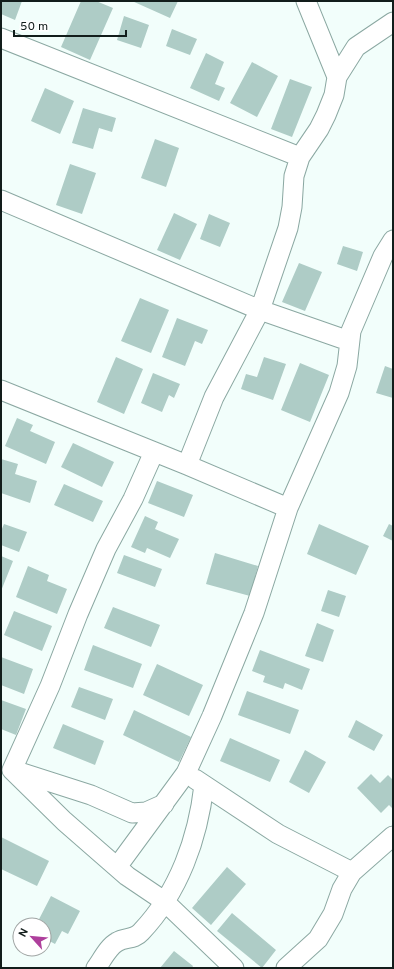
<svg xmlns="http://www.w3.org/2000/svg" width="394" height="969" viewBox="0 0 394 969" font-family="Overpass,sans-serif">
  <rect width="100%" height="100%" fill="#f2fefb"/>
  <path fill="#aeccc6" d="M1,1H22L15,20L1,14Z
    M81,1H96L113,8L90,60L61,47Z
    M132,1H178L170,18Z
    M124,16L149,25L141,48L117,40Z
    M172,29L197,39L190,55L166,46Z
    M206,53L224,62L215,84L225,88L219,101L190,88Z
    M252,62L278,76L257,117L230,103Z
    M290,79L312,87L292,137L271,129Z
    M45,88L74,101L60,134L31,121Z
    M83,108L116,118L112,132L99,128L93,149L72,143Z
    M155,139L179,148L166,187L141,178Z
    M70,164L96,173L82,214L56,205Z
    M174,213L197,224L180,260L157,250Z
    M209,214L230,223L220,247L200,239Z
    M343,246L363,252L357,271L337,264Z
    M299,263L322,272L305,311L282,302Z
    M140,298L169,310L151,353L121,341Z
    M177,318L208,330L202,344L195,341L185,366L162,357Z
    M116,357L143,369L124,414L97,402Z
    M264,357L286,364L273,400L241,389L246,374L257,377Z
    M300,363L329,375L310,422L281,410Z
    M385,366L393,369V398L376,393Z
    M153,373L180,384L174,398L169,395L162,412L141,403Z
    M17,418L33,425L30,431L55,442L46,464L5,446Z
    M73,443L114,462L102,487L61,467Z
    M1,459L18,464L15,474L37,481L30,503L1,493Z
    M157,481L193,495L184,517L148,503Z
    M64,484L103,501L93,522L54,505Z
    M145,516L158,522L155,529L179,539L170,558L147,548L145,553L131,547Z
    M4,524L27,532L19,552L1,545V531Z
    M319,524L369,546L356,575L307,554Z
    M389,524L393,526V541L383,536Z
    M215,553L258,566L250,596L206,584Z
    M124,555L162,569L155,587L117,573Z
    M1,556L13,561L1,591Z
    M28,566L49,575L47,581L67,589L57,614L16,597Z
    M328,590L346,596L339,617L321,611Z
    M113,607L160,625L151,647L104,628Z
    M14,611L52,626L42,651L4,635Z
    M317,623L334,630L323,662L305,656Z
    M93,645L142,664L133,688L84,670Z
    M260,650L310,669L302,690L285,683L283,689L263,682L265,676L252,671Z
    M1,657L33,669L24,694L1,685Z
    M157,664L203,685L189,716L143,695Z
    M79,687L113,699L105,720L71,707Z
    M247,691L299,710L290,734L238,715Z
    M1,700L26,709L16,735L1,729Z
    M134,710L191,737L179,762L123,735Z
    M356,720L383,735L374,751L348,737Z
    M63,724L104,741L95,765L53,748Z
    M230,738L280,760L270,782L220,761Z
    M305,750L326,762L309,793L289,782Z
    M371,774L380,783L388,775L393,780V809L389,805L381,813L357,788Z
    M1,837L49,861L37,886L1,869Z
    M227,867L246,884L211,925L192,908Z
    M51,896L80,911L68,934L62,931L55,944L44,938V925H36Z
    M232,913L276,950L262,968L217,931Z
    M174,951L193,966L192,968H160Z"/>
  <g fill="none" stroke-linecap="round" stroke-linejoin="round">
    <defs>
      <path id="minor" d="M306,1L337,77
        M1,38L300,157
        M1,200L260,310L349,341
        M1,390L187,465L288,508
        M154,452L133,499L106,549L78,614L50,686L12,770L64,821L127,876L164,901L234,968
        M187,465L214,397L260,310L288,228L292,207L294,176L300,157L319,129L326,115L334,95L337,77L356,47L393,22
        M13,770L91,795L132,813L146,812L164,804
        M195,779L278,834L352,872
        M117,867L186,773L212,716L254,613L288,508L339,393L347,366L351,331L383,256L393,240
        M96,968C102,960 108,947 117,942C125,937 134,940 141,932C179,892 198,838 204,785
        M286,968L318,939L333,914L342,889L352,872L393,836"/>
    </defs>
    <use href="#minor" stroke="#8ba8a2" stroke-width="21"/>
    <use href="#minor" stroke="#fff" stroke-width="19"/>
  </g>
  <rect width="394" height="969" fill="none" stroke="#121d1b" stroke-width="4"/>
  <g transform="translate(32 937) rotate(297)"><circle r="19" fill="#ffffff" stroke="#a0a5a4"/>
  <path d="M0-3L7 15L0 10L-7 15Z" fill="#ae3f9c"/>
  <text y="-6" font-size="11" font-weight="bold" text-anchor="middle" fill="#121d1b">N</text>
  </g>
  <path d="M14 30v6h112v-6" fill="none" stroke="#121d1b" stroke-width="2"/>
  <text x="20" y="30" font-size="12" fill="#121d1b" stroke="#ffffff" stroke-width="3" paint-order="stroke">50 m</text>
</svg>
